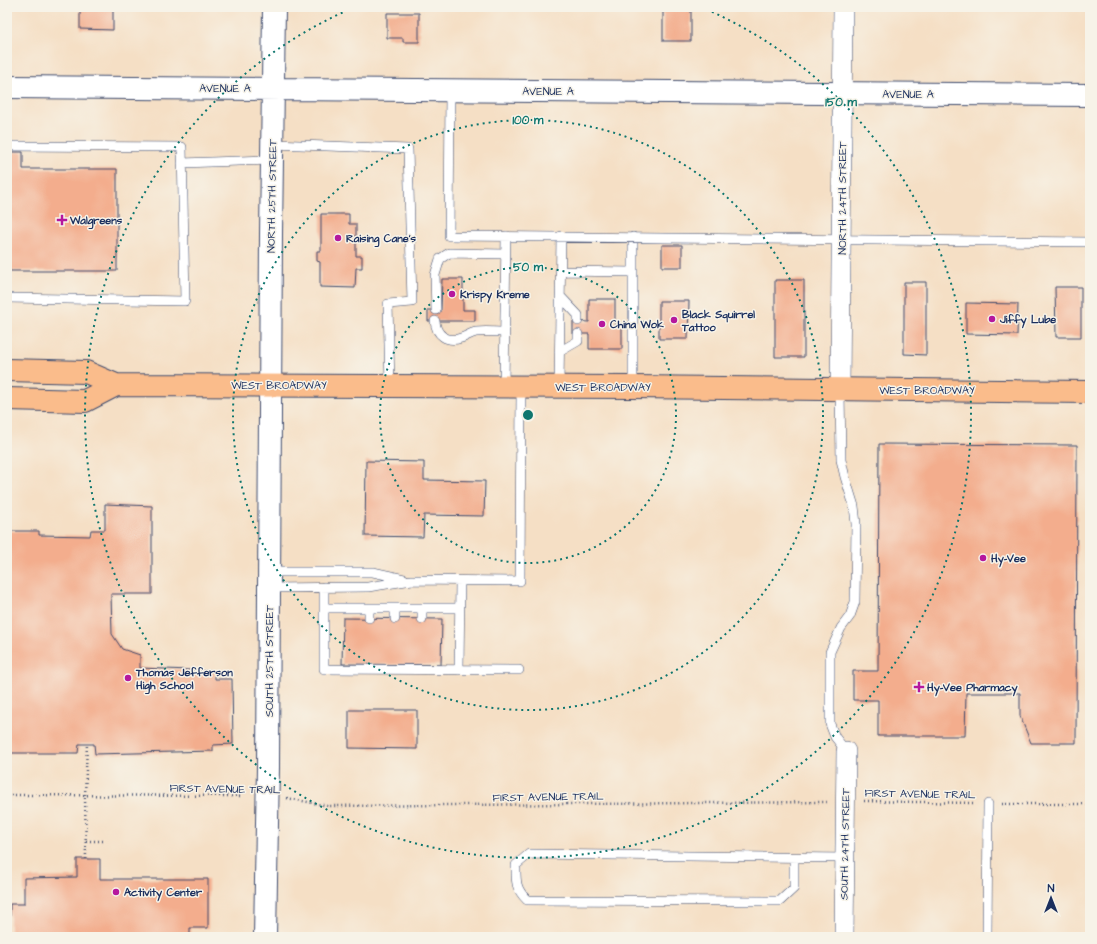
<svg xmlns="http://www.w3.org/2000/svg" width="1097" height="944" viewBox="0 0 1097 944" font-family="'Architects Daughter',sans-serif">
  <rect width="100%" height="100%" fill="#f7f3e8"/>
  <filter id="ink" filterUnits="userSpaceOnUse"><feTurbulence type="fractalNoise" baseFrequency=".025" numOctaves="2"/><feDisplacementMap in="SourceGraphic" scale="8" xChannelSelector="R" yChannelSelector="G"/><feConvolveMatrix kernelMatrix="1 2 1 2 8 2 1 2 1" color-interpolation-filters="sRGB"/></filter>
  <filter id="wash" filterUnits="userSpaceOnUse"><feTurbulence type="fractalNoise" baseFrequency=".012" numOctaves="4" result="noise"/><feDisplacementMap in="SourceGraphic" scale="16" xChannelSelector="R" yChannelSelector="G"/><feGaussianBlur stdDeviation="0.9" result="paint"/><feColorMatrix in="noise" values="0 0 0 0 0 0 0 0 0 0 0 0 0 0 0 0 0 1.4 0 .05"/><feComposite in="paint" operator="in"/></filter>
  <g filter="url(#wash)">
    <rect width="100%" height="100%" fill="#f5dfc5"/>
    <g id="blocks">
      <path fill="#f3ad8d" d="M80,7H113V30L80,29Z
        M663,7H691V41H663Z
        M387,13H419V42H403V38H387Z
        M7,152H23V169H117V271H7Z
        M321,214H349V224H356V256H362V268H356L355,288L320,287V262L317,261V251H321Z
        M662,245H682V267H662Z
        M442,279H463V310H475V321H428V310H441Z
        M775,280H804V357H775Z
        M904,282H926V355L904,354Z
        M1055,287H1081V337H1056Z
        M589,299H615V326H622V349H589V334H573V321L589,322Z
        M659,301H689L688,339H659Z
        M966,303L1018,304L1017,335L966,334Z
        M879,444L1077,445L1076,743H1031L1020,716V693H966L965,736H878V700H853V671H878Z
        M366,461L424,462V480L485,481L484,516L424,515L423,537L365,536Z
        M105,504L152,506V594H111L112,634L122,649L140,655V668L215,671V679H232L233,744L213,745V751L95,754L94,744H79L78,753H7V531H39V535L90,536L91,530H105Z
        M343,618L442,619L441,665L342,664Z
        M349,710H417V749L349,748Z
        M77,859H100V879H208V928H190V937H10V904H24V878L77,877Z"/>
    </g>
  </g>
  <g filter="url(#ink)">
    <use href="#blocks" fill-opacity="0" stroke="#3c496d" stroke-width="1"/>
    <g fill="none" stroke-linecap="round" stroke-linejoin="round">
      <defs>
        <path id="service" d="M450,91L449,236L1090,242
          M273,144L408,149L412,302L388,304L390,386
          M7,146L182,147L185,301L7,298
          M182,163L272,160
          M560,271L633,272
          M560,296L578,315V321
          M436,310L435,275L440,259L449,253L505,254
          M435,321C436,335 447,343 461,338C466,337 470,333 476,332C485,331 495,332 504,332
          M559,352L578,341V334
          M504,386L506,236
          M559,387L561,236
          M633,387V237
          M840,390L841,460L845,477L854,506L856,524L855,602L850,616L841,628L830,652V724L835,737L846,751
          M270,572H373L404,579
          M324,587V669L519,670
          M270,588L368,587L412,580L520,581L521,387
          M324,608H460
          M369,608V618
          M395,608V619
          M422,608V619
          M459,670L460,581
          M794,858V888L780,901L527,900C515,888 516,881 516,865L529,854L845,858
          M987,937L988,804"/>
        <path id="minor" d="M840,390L843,7
          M844,937L846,751"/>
        <path id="tertiary" d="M7,87L1090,95
          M265,937L268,767L271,234L274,7"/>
        <path id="primary" d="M7,370L86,372L116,385L633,387L1090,392
          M7,399L85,401L116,385"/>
      </defs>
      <use href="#service" stroke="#3c496d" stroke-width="10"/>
      <use href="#minor" stroke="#3c496d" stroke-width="20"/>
      <use href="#tertiary" stroke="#3c496d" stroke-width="24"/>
      <use href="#primary" stroke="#3c496d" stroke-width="24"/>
      <path stroke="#3c496d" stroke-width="2.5" stroke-dasharray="1 3" stroke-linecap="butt" d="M7,795L246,796
        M287,798L328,806L827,802
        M864,801L973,803
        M1002,804H1090
        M86,841H104
        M86,859L85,796L87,744"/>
      <use href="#service" stroke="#fff" stroke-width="9"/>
      <use href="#minor" stroke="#fff" stroke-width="19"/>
      <use href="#tertiary" stroke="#fff" stroke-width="22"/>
      <use href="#primary" stroke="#fabc8b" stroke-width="22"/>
    </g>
  </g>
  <g fill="none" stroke="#0f766e" stroke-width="2" stroke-dasharray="2 4">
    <circle cx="528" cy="415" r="148"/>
    <circle cx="528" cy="415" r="295"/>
    <path d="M701 7A443 443 0 1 1 355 7"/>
  </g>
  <g fill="#b5179e" stroke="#f7f3e8" stroke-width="1.5">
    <path d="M60 214h4v4h4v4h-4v4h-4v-4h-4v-4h4z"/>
    <circle cx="338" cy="238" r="4"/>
    <circle cx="452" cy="294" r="4"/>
    <circle cx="992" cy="319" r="4"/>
    <circle cx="674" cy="320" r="4"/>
    <circle cx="602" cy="324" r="4"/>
    <circle cx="983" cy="558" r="4"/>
    <circle cx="128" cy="678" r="4"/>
    <path d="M917 681h4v4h4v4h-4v4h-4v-4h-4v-4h4z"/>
    <circle cx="116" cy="892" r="4"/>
  </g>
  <g text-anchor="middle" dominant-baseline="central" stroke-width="3" stroke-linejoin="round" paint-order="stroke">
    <g font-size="11" fill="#1b2f5e" stroke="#f7f3e8">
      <text x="225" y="88">AVENUE A</text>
      <text x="548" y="91">AVENUE A</text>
      <text x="908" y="94">AVENUE A</text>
      <text transform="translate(272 196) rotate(-89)">NORTH 25TH STREET</text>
      <text transform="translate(842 198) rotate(-90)">NORTH 24TH STREET</text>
      <text x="279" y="385">WEST BROADWAY</text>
      <text x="603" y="387">WEST BROADWAY</text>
      <text x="927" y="390">WEST BROADWAY</text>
      <text transform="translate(269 661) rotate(-90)">SOUTH 25TH STREET</text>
      <text transform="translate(225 789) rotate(1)">FIRST AVENUE TRAIL</text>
      <text transform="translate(920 794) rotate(1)">FIRST AVENUE TRAIL</text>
      <text transform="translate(548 797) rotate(-1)">FIRST AVENUE TRAIL</text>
      <text transform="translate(845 844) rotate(-89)">SOUTH 24TH STREET</text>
    </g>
    <g font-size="11" font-weight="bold" fill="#1b2f5e" stroke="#f7f3e8" text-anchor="start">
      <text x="70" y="220">Walgreens</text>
      <text x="346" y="238">Raising Cane's</text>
      <text x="460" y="294">Krispy Kreme</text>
      <text x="682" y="314">Black Squirrel<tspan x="682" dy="13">Tattoo</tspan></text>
      <text x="1000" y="319">Jiffy Lube</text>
      <text x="610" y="324">China Wok</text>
      <text x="991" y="558">Hy-Vee</text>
      <text x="136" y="672">Thomas Jefferson<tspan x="136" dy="13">High School</tspan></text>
      <text x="927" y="687">Hy-Vee Pharmacy</text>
      <text x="124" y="892">Activity Center</text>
    </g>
  </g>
  <circle cx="528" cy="415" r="6" fill="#0f766e" stroke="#f7f3e8" stroke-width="2"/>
  <g font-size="12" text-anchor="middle" font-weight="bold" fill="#0f766e" stroke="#f7f3e8" stroke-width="3" stroke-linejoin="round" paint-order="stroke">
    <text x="841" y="106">150 m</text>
    <text x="528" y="124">100 m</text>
    <text x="528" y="271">50 m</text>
  </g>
  <rect width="1097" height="944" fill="none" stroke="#f7f3e8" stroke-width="24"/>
  <g transform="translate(1051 898)" stroke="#f7f3e8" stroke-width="3" paint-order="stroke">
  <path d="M0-3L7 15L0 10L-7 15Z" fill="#1b2f5e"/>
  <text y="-6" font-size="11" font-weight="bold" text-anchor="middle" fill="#1b2f5e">N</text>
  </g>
</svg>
